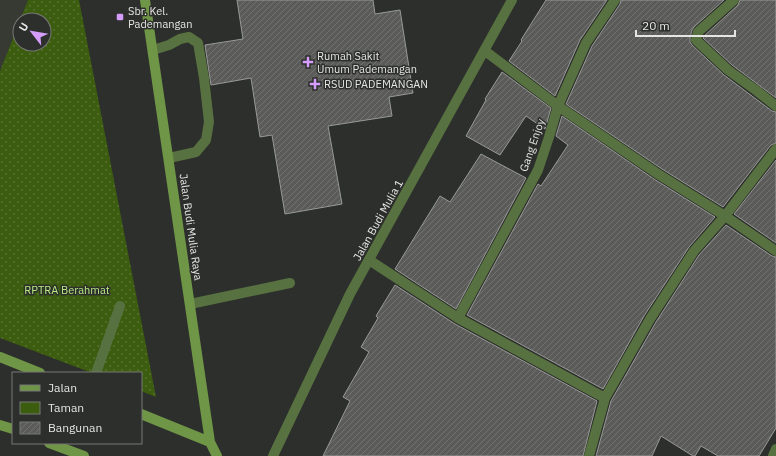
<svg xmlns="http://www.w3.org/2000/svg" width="776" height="456" viewBox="0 0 776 456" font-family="'IBM Plex Sans',sans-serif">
  <defs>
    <pattern id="green-dots" width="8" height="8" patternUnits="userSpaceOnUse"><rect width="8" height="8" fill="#3c5c0f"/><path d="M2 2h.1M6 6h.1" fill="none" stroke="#587332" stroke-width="1.8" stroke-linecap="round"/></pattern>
    <pattern id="building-hatch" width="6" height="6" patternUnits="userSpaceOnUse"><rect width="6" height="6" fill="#5b5c59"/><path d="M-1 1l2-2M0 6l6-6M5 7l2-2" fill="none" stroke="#727371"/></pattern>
  </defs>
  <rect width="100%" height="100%" fill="#2d2f2c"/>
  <path fill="#363a32" d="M0,0H28L0,71Z"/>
  <path fill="url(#green-dots)" fill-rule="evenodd" d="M28,0H79L156,397L141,391V373H92L0,338V71ZM20,20H44V44H20Z"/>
  <path fill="url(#building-hatch)" stroke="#989a97" d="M237,0H373L375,14L400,10L413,93L389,97L392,116L328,126L342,204L285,214L272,135L260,137L251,78L211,85L205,45L243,39Z
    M546,0H607L580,40L555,96L509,61L522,41L521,40Z
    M621,0H724L694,27L692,30L690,38V42L692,45L724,75L772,111L776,112V143L771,145L723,207L662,169L566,104L592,46L620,4Z
    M740,0H776V98L732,65L703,38L704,36L738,5Z
    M502,72L551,108L545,129L526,116L500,155L466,136L486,100L485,99Z
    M562,116L654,179L715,217L689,247L644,316L603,389L467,315L538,184L541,186L568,145L556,136Z
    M481,154L526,178L456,309L395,269L440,196L450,202Z
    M776,160V243L734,214Z
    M726,225L772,256L776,257V428L759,456H718L701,446L695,456H693L661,436L652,456H596L611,401L656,322L699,255Z
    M395,285L455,324L597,401L583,456H323L350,401L343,397L369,352L361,347L378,318L376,316Z"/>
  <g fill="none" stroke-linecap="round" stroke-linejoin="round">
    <path stroke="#587140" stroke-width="10" d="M153,50L169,45L180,39L189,37L198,43L204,78L209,122L206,140L196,152L169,158
      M190,304L290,283
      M96,373L120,306"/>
    <path stroke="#587140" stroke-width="10" d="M734,0L698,32L696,40L728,70L757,91L776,106
      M485,51L558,106L658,174L725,216L776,251
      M369,260L458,318L605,398
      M458,318L538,170L549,137L558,106L586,43L615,0
      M273,456L350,294L512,0
      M589,456L605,398L650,319L694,251L725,216L776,149
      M773,456L776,449"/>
    <path stroke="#6f9546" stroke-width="10" d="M145,0L210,442L217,456
      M0,357L40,373
      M141,414L210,442
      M0,425L13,429
      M49,443L84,456"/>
  </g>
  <g fill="#d49cfb" stroke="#2d2f2c" stroke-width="1.5">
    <rect x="116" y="13" width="8" height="8" rx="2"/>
    <path d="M306 56h4v4h4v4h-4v4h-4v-4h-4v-4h4z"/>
    <path d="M313 78h4v4h4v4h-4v4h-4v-4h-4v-4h4z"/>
  </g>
  <g text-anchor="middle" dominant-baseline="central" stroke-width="3" stroke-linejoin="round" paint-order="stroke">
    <g font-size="11" fill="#e5e6e4" stroke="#2d2f2c" text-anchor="start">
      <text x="128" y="11">Sbr. Kel.<tspan x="128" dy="13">Pademangan</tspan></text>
      <text x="317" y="56">Rumah Sakit<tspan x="317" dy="13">Umum Pademangan</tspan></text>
      <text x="324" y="84">RSUD PADEMANGAN</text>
    </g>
    <g font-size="11" fill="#e5e6e4" stroke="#2d2f2c">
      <text transform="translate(532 145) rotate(-71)">Gang Enjoy</text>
      <text transform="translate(378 220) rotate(-61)">Jalan Budi Mulia 1</text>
      <text transform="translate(191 227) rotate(82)">Jalan Budi Mulia Raya</text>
    </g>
    <g font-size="11" fill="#b6e882" stroke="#2d2f2c">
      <text x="67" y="290">RPTRA Berahmat</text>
    </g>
  </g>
  <rect x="12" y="372" width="130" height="72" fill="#2d2f2c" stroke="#777876"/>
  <rect x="20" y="385" width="20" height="6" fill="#6f9546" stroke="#777876"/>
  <text x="48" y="392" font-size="12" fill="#e5e6e4">Jalan</text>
  <rect x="20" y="402" width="20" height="12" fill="#3c5c0f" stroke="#777876"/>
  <text x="48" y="412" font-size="12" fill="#e5e6e4">Taman</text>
  <rect x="20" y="422" width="20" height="12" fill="url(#building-hatch)" stroke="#777876"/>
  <text x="48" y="432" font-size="12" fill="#e5e6e4">Bangunan</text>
  <g transform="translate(32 32) rotate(301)"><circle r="19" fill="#2d2f2c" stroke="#777876"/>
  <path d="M0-3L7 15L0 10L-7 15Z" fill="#d49cfb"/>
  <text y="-6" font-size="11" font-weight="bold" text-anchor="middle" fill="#e5e6e4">U</text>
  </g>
  <path d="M636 30v6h99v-6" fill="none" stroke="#e5e6e4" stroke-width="2"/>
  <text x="642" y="30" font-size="12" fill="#e5e6e4" stroke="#2d2f2c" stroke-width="3" paint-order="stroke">20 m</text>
</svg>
